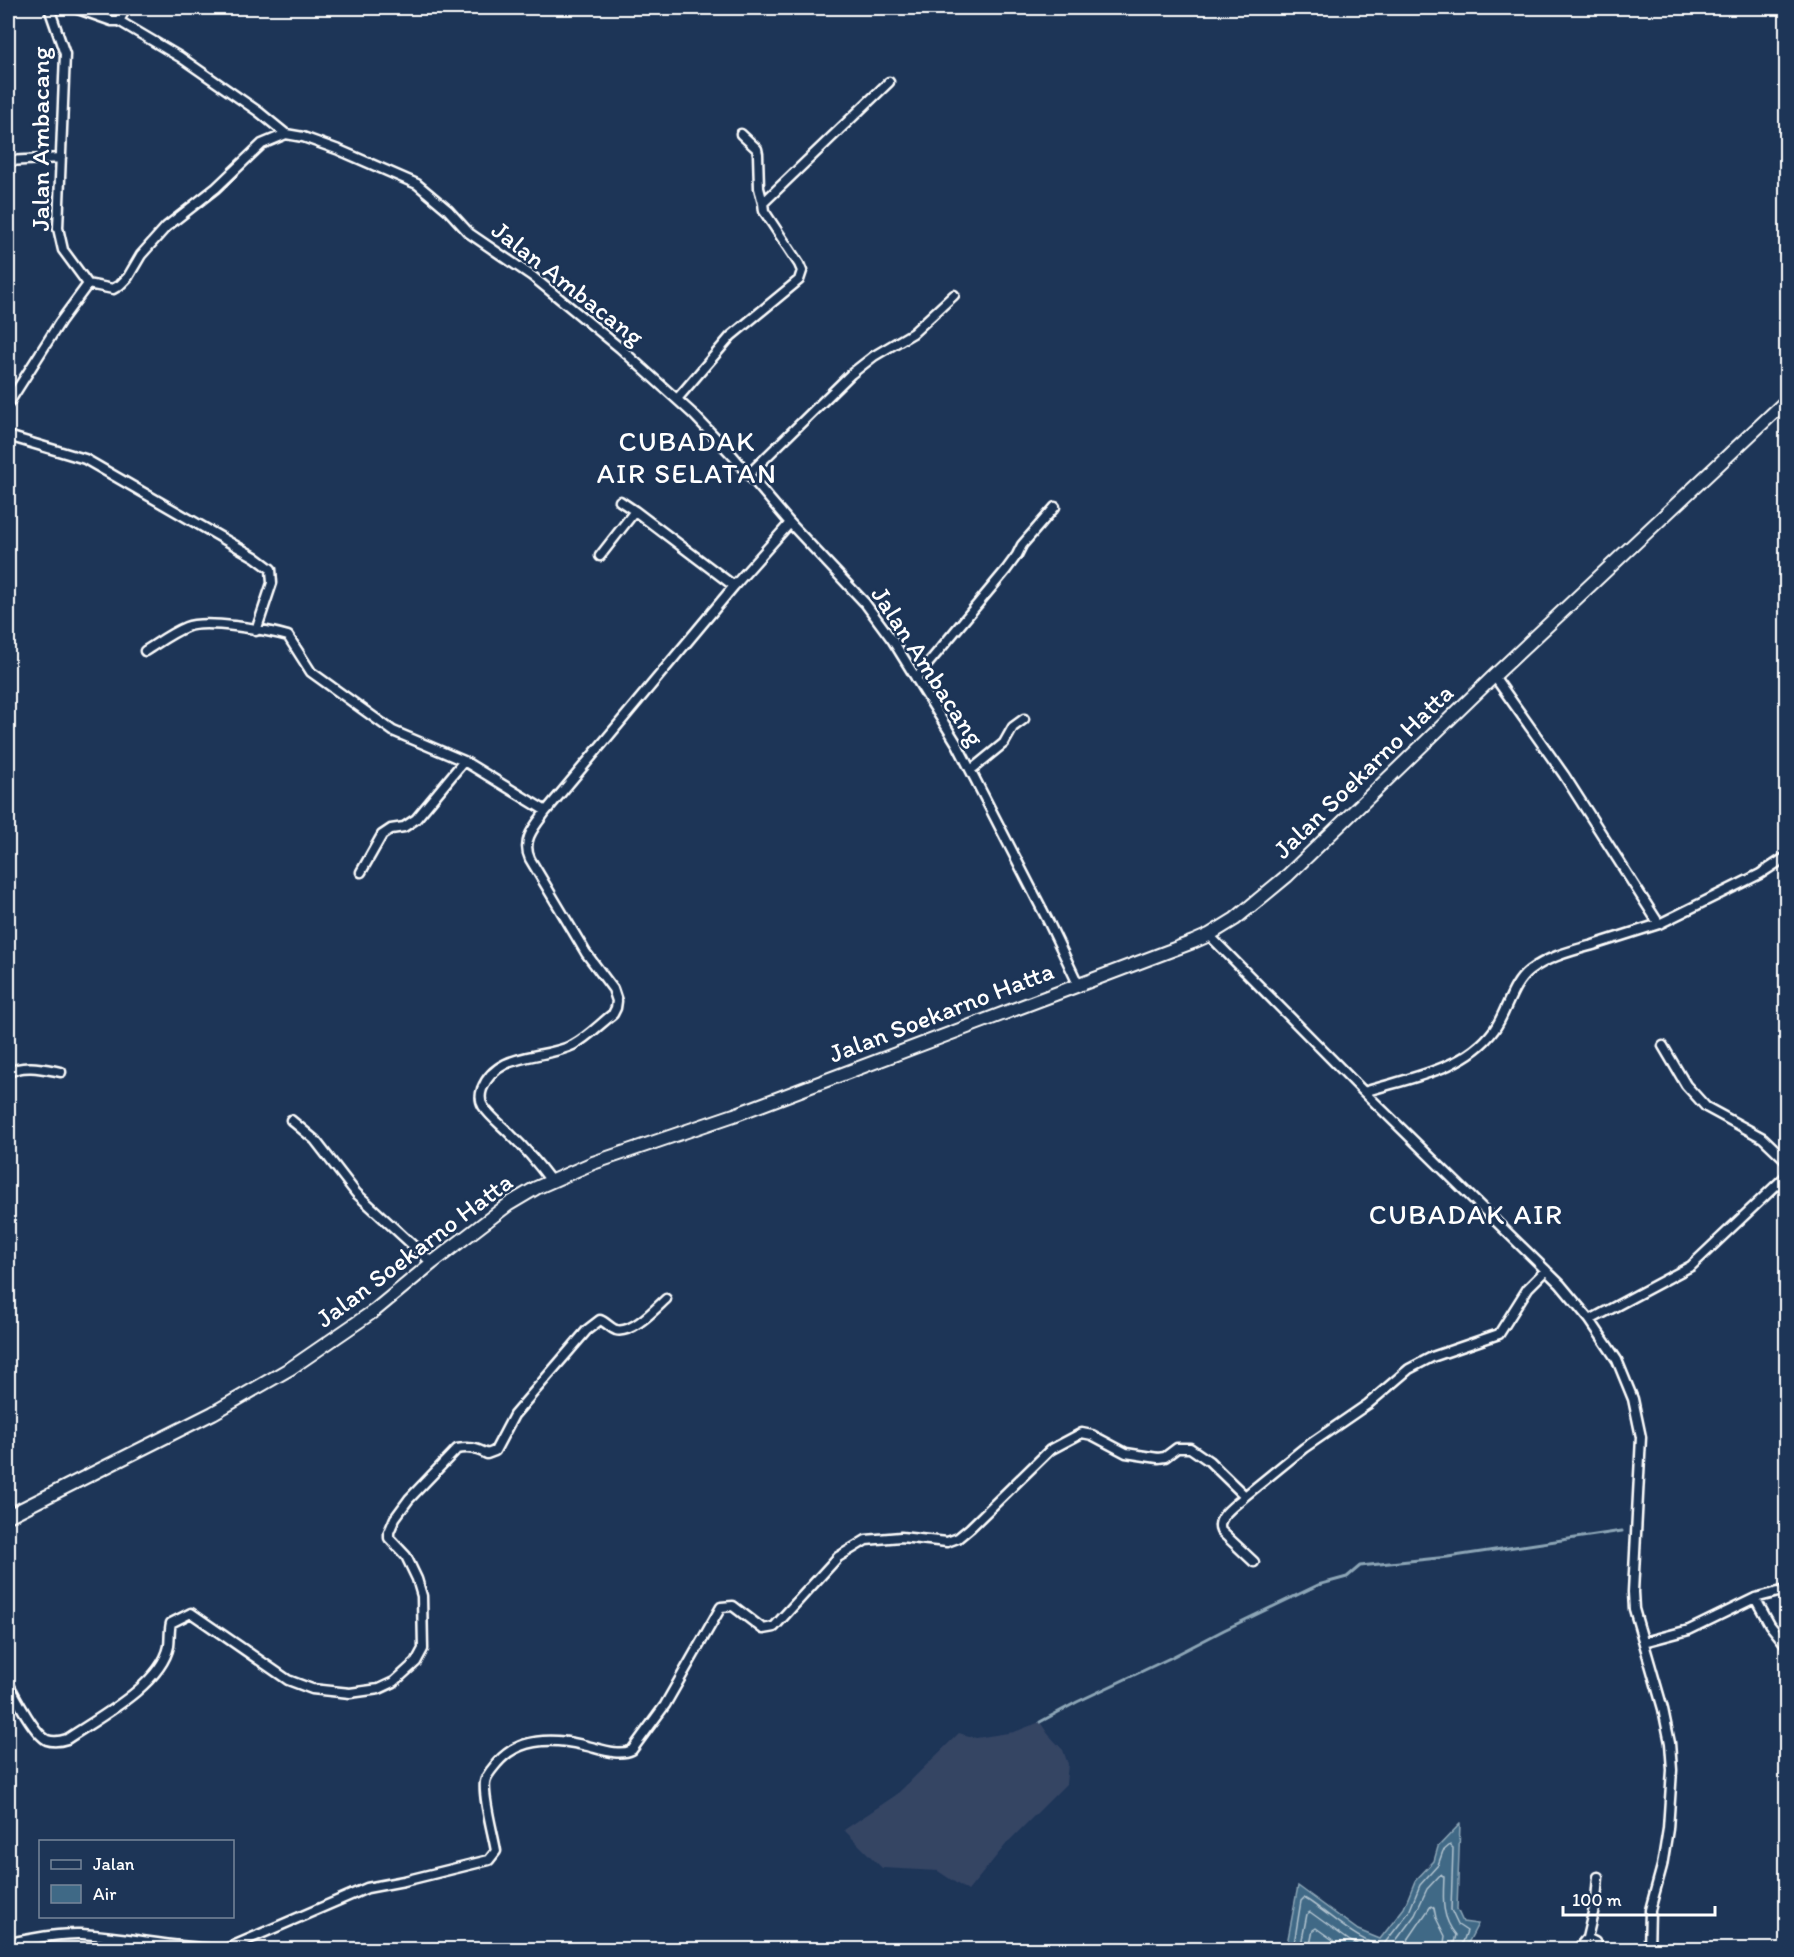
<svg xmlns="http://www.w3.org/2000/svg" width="1794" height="1957" viewBox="0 0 1794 1957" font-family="Itim,sans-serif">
  <rect width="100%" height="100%" fill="#1d3557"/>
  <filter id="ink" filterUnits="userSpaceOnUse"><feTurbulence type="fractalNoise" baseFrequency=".0167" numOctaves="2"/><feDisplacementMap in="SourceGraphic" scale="12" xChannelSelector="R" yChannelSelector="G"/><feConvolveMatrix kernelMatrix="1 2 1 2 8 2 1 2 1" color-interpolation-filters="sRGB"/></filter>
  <g filter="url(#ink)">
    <path fill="#344464" d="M1040,1722L1048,1734L1063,1750L1068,1764L1066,1784L1008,1842L968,1891L938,1871L882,1868L844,1830L896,1795L959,1733L976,1738L1014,1732Z"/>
    <path fill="#3f6986" stroke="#8ca5b6" stroke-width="1.5" d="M1460,1824L1457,1909L1463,1922L1478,1924L1465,1949H1286L1298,1886L1358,1930L1380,1939L1404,1908L1415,1881L1434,1861L1438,1847Z"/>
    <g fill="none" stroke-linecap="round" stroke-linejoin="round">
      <path stroke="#b2c3cf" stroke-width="1.5" d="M1293,1950L1301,1901L1304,1898C1323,1908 1364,1949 1384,1944L1409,1912L1420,1885L1438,1865L1443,1851L1450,1845L1453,1848L1451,1910L1458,1925L1467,1931L1460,1950
        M1300,1950L1307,1914L1310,1912L1350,1941L1369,1950
        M1309,1950L1313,1930L1316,1928L1347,1950
        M1389,1950L1415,1915L1427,1889L1441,1874L1444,1877C1443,1899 1441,1917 1456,1935L1452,1950
        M1401,1950L1431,1906L1434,1908L1436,1918L1445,1936L1443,1950"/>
      <path stroke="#8ca5b6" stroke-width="3" d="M1040,1722L1077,1702L1170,1658L1224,1630L1318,1585L1347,1577L1360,1566L1448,1557L1622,1531"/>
      <defs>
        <path id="street" d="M49,8L65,54L58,228L63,250L88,284L113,289L120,285L128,277L141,255L166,227L216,188L262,144L286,134L303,137L339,150L417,184L448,210L469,233L532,276L620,348L693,414L733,456L790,523L865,603L893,641L957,744L1049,923L1078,984
          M75,8L112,21H119L126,8
          M119,21L180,57L259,112L286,134
          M741,134L757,149L758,154L759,188L763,203
          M8,161L61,158
          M677,399L731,336L799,280L802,271L799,264L764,211L763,203L889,82
          M8,404L60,322L88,284
          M8,436L85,459L255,557L271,569L272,583L256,631
          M748,475L851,374L874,356L913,333L954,295
          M620,501L635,511L734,586
          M600,556L635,511
          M145,651C158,643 171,633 186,627C205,619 267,630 288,636L311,672L393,731L464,761L546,811
          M1494,676L1564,775L1659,924L1760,874L1786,857
          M916,678L1006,570L1017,555L1022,545L1055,507
          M971,770L1004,743L1013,727L1024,719
          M361,872L382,835L391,829L404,827L416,819L464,761
          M1209,935L1364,1092L1560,1284L1590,1320L1617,1360L1633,1399L1641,1437L1633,1592L1634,1609L1663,1709L1670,1743L1672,1770L1668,1829L1662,1866L1650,1910L1649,1950
          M1663,1046L1686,1085L1706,1107L1763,1138L1786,1160
          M8,1073C23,1063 45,1069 61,1072
          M1364,1092C1408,1078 1465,1070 1494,1030C1507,1012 1511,985 1529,971C1547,957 1571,951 1593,945C1615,938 1637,931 1659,924
          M291,1120L315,1140L356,1193L432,1263
          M551,1181C539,1165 527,1150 512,1136C503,1126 491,1118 483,1106C480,1101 480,1095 482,1089C497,1051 543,1060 573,1045C588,1037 600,1024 613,1014L616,1008L617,1001L613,989L586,953L530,859C521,840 535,826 546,811L734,586L790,523
          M1590,1320L1691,1266L1786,1176
          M1245,1496C1236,1505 1215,1517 1221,1531L1254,1562
          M1755,1598L1770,1625L1786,1645
          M1644,1642L1689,1630L1755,1598L1786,1590
          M8,1683C15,1696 34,1734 47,1740C53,1742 61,1741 67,1739C98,1718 161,1685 169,1646C170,1639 169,1630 171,1623L191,1613L288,1680L312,1689L350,1693L379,1689L394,1682L416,1662L423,1649L422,1596L417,1579L406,1556L389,1538V1532L395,1518L409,1499L457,1449C469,1447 476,1448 487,1454L495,1451L514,1415L587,1330L600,1320C606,1322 610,1328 616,1330C632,1334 655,1309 666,1299
          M1587,1938L1596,1900L1598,1877
          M8,1943C31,1939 58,1933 82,1934C130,1937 178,1949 226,1949L367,1888L404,1881L489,1860L496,1851C493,1833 483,1799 485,1782C486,1775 493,1768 497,1763C519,1737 553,1738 583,1745C598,1748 618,1757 632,1750L665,1705L721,1607L733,1606L763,1629L774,1627L838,1557L866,1540L901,1537L947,1542L958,1538L970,1528L1050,1450L1082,1433L1092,1435L1126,1453L1158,1458L1165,1457L1177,1448H1190L1209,1461L1245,1496L1304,1448L1368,1404L1409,1369L1432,1357L1499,1334L1528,1288L1546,1270
          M1577,1950L1587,1938L1595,1942L1599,1950"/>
        <path id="secondary" d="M8,1516L213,1413L291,1368L374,1311L432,1263L509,1204L536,1188L593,1163L734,1115L1193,942L1209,935L1235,919L1287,876L1494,676L1786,401"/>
      </defs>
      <use href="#street" stroke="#fff" stroke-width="13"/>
      <use href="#secondary" stroke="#fff" stroke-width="16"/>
      <use href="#street" stroke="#1d3557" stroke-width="8"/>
      <use href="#secondary" stroke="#1d3557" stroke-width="12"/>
    </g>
  </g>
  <g text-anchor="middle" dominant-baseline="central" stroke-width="5" stroke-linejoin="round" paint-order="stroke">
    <g font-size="26" fill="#fff" stroke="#1d3557">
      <text transform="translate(40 139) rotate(-90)">Jalan Ambacang</text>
      <text transform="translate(568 283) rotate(38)">Jalan Ambacang</text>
      <text transform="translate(928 666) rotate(57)">Jalan Ambacang</text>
      <text transform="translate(1363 771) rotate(-44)">Jalan Soekarno Hatta</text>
      <text transform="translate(941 1012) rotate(-21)">Jalan Soekarno Hatta</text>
      <text transform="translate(414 1250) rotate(-37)">Jalan Soekarno Hatta</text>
    </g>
    <g font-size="28" letter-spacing="1.5" fill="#fff" stroke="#1d3557">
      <text x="687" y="441">CUBADAK<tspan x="687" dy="32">AIR SELATAN</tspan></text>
      <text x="1466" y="1214">CUBADAK AIR</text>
    </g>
  </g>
  <rect width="1794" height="1957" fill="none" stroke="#1d3557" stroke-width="30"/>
  <rect x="15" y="15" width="1764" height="1927" fill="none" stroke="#fff" stroke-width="2" filter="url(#ink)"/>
  <rect x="39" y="1840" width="195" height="78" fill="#1d3557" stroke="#77869a" stroke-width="1.5"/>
  <rect x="51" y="1860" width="30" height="9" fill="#1d3557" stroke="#77869a" stroke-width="1.5"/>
  <text x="93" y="1870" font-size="18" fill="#ffffff">Jalan</text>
  <rect x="51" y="1885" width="30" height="18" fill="#3f6986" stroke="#77869a" stroke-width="1.5"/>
  <text x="93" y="1900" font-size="18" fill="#ffffff">Air</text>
  <path d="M1563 1906v9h152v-9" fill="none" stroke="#ffffff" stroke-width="3"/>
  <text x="1572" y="1906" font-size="18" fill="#ffffff" stroke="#1d3557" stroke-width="4.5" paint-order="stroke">100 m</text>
</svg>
